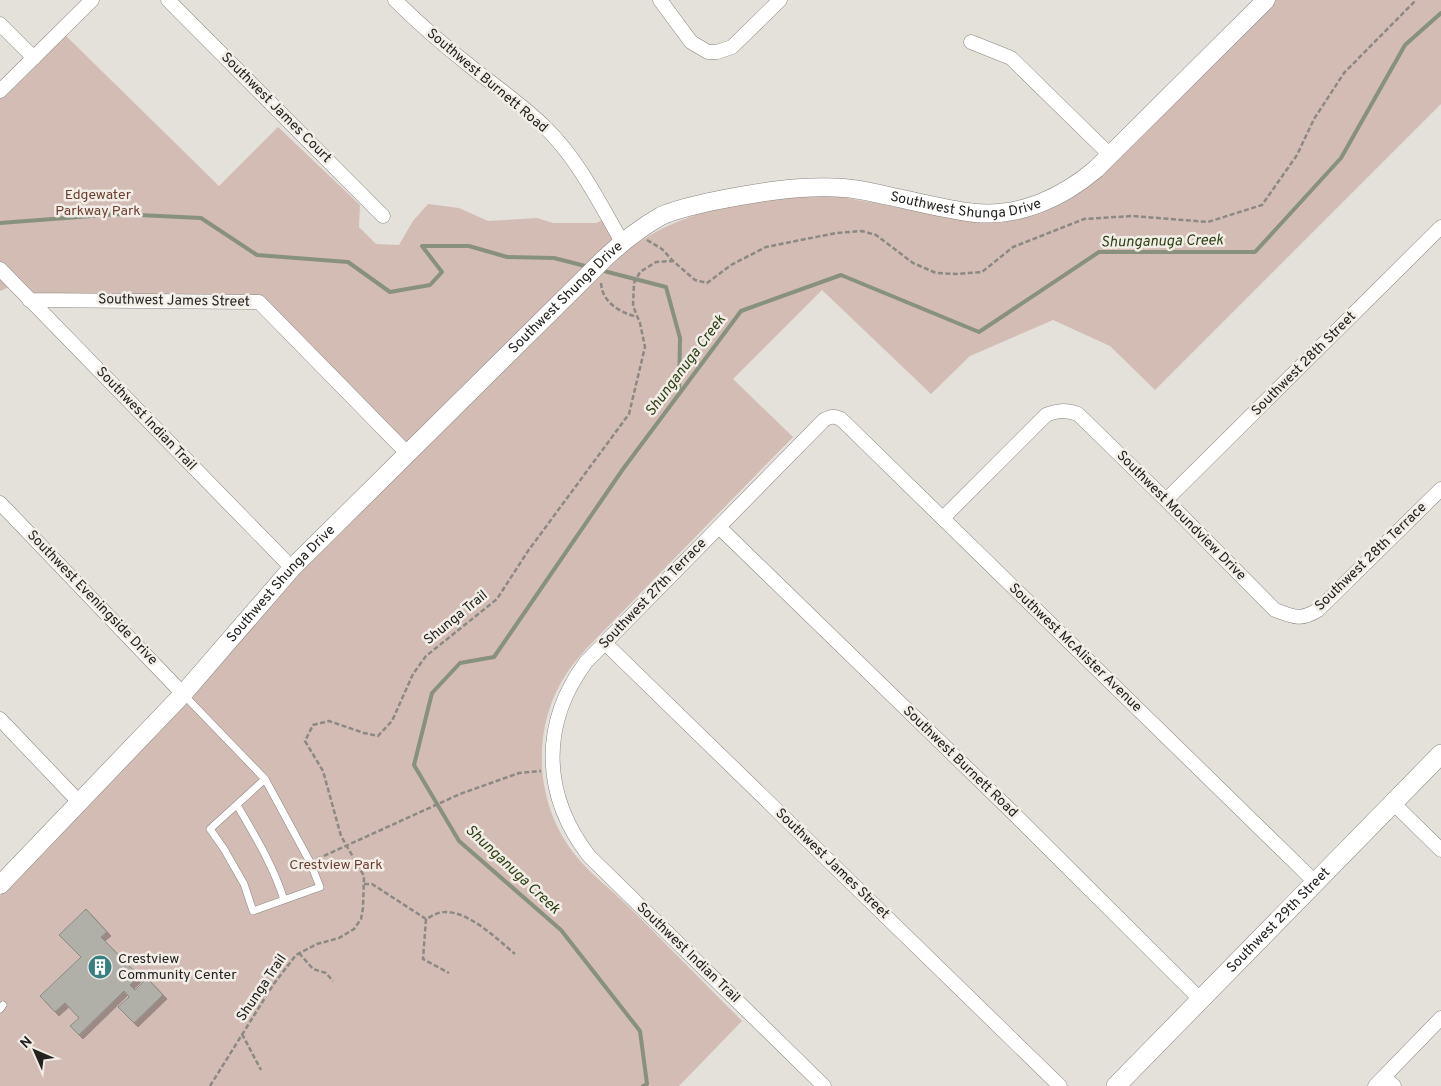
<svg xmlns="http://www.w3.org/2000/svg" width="1441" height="1086" viewBox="0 0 1441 1086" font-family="Overpass,sans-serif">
  <defs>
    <filter id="shadow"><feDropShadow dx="4" dy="4" stdDeviation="0" flood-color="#0004"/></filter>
  </defs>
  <rect width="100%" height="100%" fill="#e4e1da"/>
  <path fill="#d3bcb4" d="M1276,0H1441V104L1155,390L1110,346L1053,320L970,356L931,394L822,290L733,379L793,437L586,649C579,657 571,666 565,676C530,731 535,807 577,857C593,877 615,892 632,910C669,947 705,984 742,1021L679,1086H0V896L120,771L304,567L624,253C671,215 732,202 791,197C802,196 814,194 825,195C837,195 850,199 863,201C961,217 1017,249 1102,175Z
    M61,31L219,186L278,127L360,205L359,227L376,244L399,245L413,221L428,204L459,208L488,221L537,218L553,223H596L608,218L622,242L407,453L258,302L29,300L14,285L0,291V91Z"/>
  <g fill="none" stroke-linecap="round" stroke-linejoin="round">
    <path stroke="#87917d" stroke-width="4" d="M0,223L118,214L201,218L257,255L348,262L390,292L430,285L442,272L422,246H469L507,257L554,258L589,267
      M600,270L666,287L680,338L679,393
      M643,1086L647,1084L640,1031L561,930L459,841L414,765L432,693L460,663L494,657L623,469L741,311L841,275L979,332L1099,252H1255L1341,158L1405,45L1441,13"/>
  </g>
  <path fill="#b0b0a9" stroke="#898983" filter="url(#shadow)" d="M86,909L107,932L101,937L139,976L130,985L135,990L147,978L163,995L134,1023L118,1007L129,997L124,991L79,1035L70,1026L79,1018L65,1003L55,1012L40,996L81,957L59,935Z"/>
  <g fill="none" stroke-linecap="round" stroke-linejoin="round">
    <defs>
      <path id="service" d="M183,694L265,779L310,862L320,887L253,911L244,884L224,849L210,829L265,779
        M237,805C255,836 273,865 284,900
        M0,1009L3,1005"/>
      <path id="minor" d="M168,0L383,216
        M395,0C420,25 447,48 475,70C499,89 525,107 546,128C579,161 599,202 622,242
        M660,0L691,42L708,52H717L732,47L780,0
        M0,24L34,58
        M971,42L1011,58L1110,155
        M0,91L92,0
        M0,269L292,568
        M29,300L259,302L407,453
        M1166,500L1441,227
        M0,503L183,694
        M943,518L1046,415C1058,410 1066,410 1078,414L1166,500L1275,610C1294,617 1300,621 1318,610L1441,489
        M719,527L1006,806L1200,999
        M605,643L1060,1086
        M0,719L79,802
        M1392,802L1441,850
        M1384,1077L1394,1086
        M824,1086L589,856C542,795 540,724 586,662L824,420C831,416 834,416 841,419L1315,882
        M1375,1086L1441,1018"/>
      <g id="tertiary">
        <path id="s1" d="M0,885L183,694L292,568L604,259C621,243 640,228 661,216C676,209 693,206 709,202C752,193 799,185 844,188C859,189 874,193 889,196C917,202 947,210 975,213C1020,217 1062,198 1096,169L1266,0"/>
      </g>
      <g id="secondary">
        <path id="s2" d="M1116,1086L1441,754"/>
      </g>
    </defs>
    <use href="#service" stroke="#88857f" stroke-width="8"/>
    <use href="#minor" stroke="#88857f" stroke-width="15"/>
    <use href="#tertiary" stroke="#88857f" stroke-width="19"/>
    <use href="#secondary" stroke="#88857f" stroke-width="20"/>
    <path stroke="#8b8984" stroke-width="2.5" stroke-dasharray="5 2.5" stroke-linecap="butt" d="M647,240L662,249L673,261
      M601,283C602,302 619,312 637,317
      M317,859L460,794L519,773L541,771
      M364,884H372L426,919C432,916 438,912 444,912C469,911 497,939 515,954
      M426,919L423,959L449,973
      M299,953L313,969L326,973L333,981
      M242,1034L261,1070
      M210,1086L273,985L296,955L317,944L339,938L354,929L361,919L363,908L364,876L341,836L323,771L305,741L313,725L329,721L364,733L378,736L392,721L413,674L426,656L497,599L528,551L629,414L645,347L640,323L633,306L634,283L640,272L656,262L673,261L695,280L707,283L731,265L766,247L836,233L862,231L876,235L913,263L936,273L956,274L982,272L1013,247L1084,219L1133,216L1208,222L1262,205L1297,155L1314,119L1344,73L1416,0"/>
    <use href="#service" stroke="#fff" stroke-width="7"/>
    <use href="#minor" stroke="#fff" stroke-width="14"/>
    <use href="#tertiary" stroke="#fff" stroke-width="18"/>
    <use href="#secondary" stroke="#fff" stroke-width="19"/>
  </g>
  <defs>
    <symbol id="building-disc" viewBox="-11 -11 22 22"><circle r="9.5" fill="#378082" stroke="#f2eee7"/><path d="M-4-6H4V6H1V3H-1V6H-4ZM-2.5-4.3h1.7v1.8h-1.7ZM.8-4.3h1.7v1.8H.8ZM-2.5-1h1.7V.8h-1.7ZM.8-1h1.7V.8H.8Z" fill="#fff"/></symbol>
  </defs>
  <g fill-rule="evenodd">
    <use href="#building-disc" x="86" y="953" width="28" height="28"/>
  </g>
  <g text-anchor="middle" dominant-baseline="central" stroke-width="5" stroke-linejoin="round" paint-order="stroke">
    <g font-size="14" fill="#23221f" stroke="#f2eee7">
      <text transform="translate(487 81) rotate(40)">Southwest Burnett Road</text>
      <text transform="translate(276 108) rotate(45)">Southwest James Court</text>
      <text stroke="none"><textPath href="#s1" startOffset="1252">Southwest Shunga Drive</textPath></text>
      <text stroke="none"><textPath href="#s1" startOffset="816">Southwest Shunga Drive</textPath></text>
      <text transform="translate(174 301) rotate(1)">Southwest James Street</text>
      <text transform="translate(1304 364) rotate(-45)">Southwest 28th Street</text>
      <text transform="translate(146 419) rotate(46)">Southwest Indian Trail</text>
      <text transform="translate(1181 516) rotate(45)">Southwest Moundview Drive</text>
      <text transform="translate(1371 557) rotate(-44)">Southwest 28th Terrace</text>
      <text stroke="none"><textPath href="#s1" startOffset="412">Southwest Shunga Drive</textPath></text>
      <text transform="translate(653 594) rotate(-46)">Southwest 27th Terrace</text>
      <text transform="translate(92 598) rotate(46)">Southwest Eveningside Drive</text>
      <text transform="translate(456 618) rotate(-39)">Shunga Trail</text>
      <text transform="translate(1075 648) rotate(44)">Southwest McAlister Avenue</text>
      <text transform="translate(960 762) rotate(44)">Southwest Burnett Road</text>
      <text transform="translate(832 864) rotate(44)">Southwest James Street</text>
      <text stroke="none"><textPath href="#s2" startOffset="232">Southwest 29th Street</textPath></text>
      <text transform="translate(688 953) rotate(44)">Southwest Indian Trail</text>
      <text transform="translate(262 988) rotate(-56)">Shunga Trail</text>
    </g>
    <g font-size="14" fill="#6d3e2e" stroke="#f2eee7">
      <text x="98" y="195">Edgewater<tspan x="98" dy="16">Parkway Park</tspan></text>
      <text x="336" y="865">Crestview Park</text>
    </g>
    <g font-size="14" fill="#23221f" stroke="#f2eee7" text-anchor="start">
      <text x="118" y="959">Crestview<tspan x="118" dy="16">Community Center</tspan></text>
    </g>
    <g font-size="15" font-style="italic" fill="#2e4216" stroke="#f2eee7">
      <text transform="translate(1162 242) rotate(-1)">Shunganuga Creek</text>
      <text transform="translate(686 366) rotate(-53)">Shunganuga Creek</text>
      <text transform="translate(512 870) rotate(43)">Shunganuga Creek</text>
    </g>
  </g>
  <g transform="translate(35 1051) rotate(315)" stroke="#f2eee7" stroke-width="4" paint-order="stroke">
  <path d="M0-4L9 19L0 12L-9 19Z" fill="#23221f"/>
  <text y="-8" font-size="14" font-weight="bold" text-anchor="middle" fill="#23221f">N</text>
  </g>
</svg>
